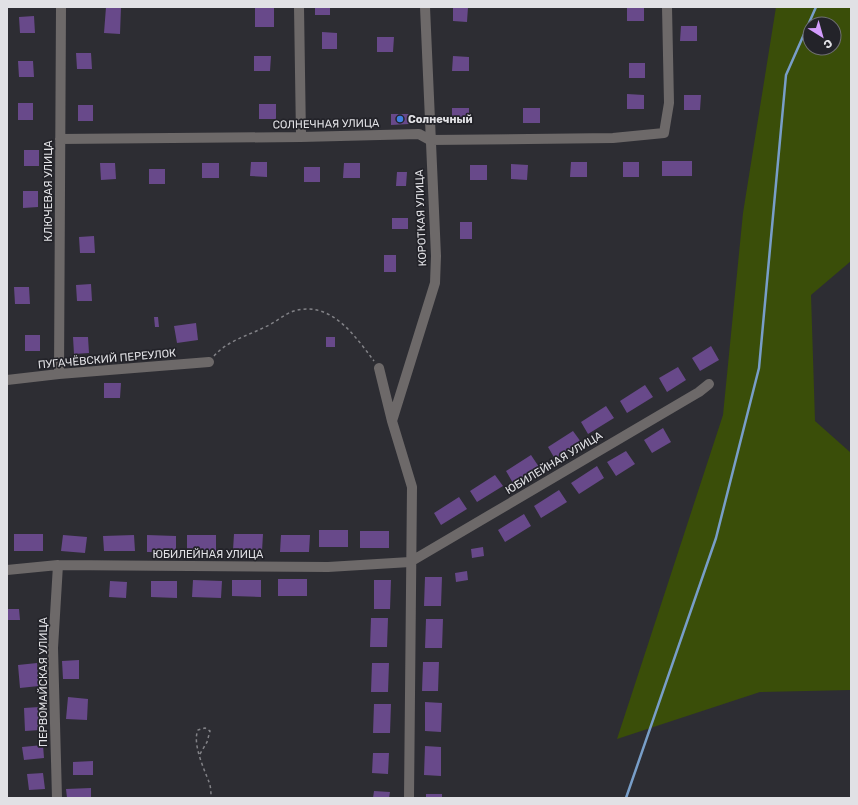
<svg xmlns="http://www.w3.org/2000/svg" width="858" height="805" viewBox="0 0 858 805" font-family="Rubik,sans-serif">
  <rect width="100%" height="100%" fill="#2d2d33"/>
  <path fill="#3a4e09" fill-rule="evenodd" d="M776,7H851V261L811,295L815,421L851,453V690L760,692L617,739L723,415L743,213ZM810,24H834V48H810Z"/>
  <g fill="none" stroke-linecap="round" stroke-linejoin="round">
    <path stroke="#789ec8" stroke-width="2.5" d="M626,798L716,538L759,368L786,75L816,7"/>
  </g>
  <path fill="#68498a" d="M106,7H121L120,34L104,33Z
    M315,7H330V15H315Z
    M453,7H468L467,22L453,21Z
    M627,7H644V21H627Z
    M255,8H274V27H255Z
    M34,16L35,33H20L19,17Z
    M681,26H697V41H680Z
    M322,32L337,33V49H322Z
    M377,37H394L393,52H377Z
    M76,53H91L92,69H77Z
    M254,56H271L270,71H254Z
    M453,56L469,57V71H452Z
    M18,61H33L34,77H19Z
    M629,63H645V78H629Z
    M627,94L644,95V109H627Z
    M684,95H701L700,110H684Z
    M18,103H33V120H18Z
    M259,104H276V119H259Z
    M78,105H93V121H78Z
    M452,108H469V123H452Z
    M523,108H540V123H523Z
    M391,114H409V124L391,125Z
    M24,150H39V166H24Z
    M662,161H692V176H662Z
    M251,162H267V177L250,176Z
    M571,162H587V177H570Z
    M623,162H639V177H623Z
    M100,163H115L116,179L101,180Z
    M202,163H219V178H202Z
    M344,163H360V178H343Z
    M511,164L528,165L527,180L511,179Z
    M470,165H487V180H470Z
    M304,167H320V182H304Z
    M149,169H165V184H149Z
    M397,172H407L406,186H396Z
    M23,191H38V207L23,208Z
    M392,218H408V229H392Z
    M460,222H472V239H460Z
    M94,236L95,253H80L79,237Z
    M384,255H396V272H384Z
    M91,284L92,301H77L76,285Z
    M14,287H29L30,304H15Z
    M154,317H158L159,327H155Z
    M196,323L198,340L177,343L174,326Z
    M25,335H40V351H25Z
    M73,337H88L89,353L74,354Z
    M326,337H335V347H326Z
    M711,346L719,360L700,371L692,358Z
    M678,367L686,380L667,392L659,378Z
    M104,383H121L120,398H104Z
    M645,385L653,397L627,413L620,401Z
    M606,406L614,418L588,434L581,422Z
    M663,428L671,442L652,453L644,440Z
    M573,431L581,442L555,459L548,447Z
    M626,451L635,464L616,476L607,462Z
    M531,455L539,467L513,483L506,471Z
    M597,466L604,478L579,494L571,483Z
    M495,475L503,486L477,502L470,491Z
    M559,490L567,502L541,518L534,506Z
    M459,497L467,509L441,525L434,513Z
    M524,514L531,526L505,542L498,530Z
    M319,530H348V547H319Z
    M360,531H389V548H360Z
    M14,534H43V551H14Z
    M234,534H263L262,551L233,550Z
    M63,535L87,537L85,553L61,551Z
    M134,535L135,551H104L103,536Z
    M147,535L176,536V552H147Z
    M187,535H216V552H187Z
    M281,535H310L309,552H280Z
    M483,547L484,556L472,558L471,549Z
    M467,571L468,580L456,582L455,573Z
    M425,577H442L441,606H424Z
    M278,579H307V596H278Z
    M193,580L222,581L221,598L192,597Z
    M232,580H261V597L232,596Z
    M374,580H391L390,609H374Z
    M110,581L127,582L126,598L109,597Z
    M151,581H177V598L151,597Z
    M7,609H19L20,620H7Z
    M371,618H388L387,647H370Z
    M426,619H443L442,648H425Z
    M79,660V679H63L62,661Z
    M423,662H439L438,691H422Z
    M37,663L39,686L20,688L18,665Z
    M372,663H389L388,692H371Z
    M68,697L88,699L87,720L66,719Z
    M425,702L442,703L441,732L425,731Z
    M374,704H391L390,733H373Z
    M39,707L40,730L25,731L24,708Z
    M43,745L44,758L24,760L22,747Z
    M425,746L441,747V776L424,775Z
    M373,753H389L388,774L372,773Z
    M93,761V775H73V762Z
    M43,773L45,789L29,790L27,774Z
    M91,788V798H67L66,789Z
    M374,791L390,792L389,798H373Z
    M426,794H442V798H426Z"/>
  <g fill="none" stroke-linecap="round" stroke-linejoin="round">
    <path stroke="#828287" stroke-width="1.5" stroke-dasharray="3 3" stroke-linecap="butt" d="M214,356C227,341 247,336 265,327C275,323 284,314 294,311C331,300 355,336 374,361
      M200,754L207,742L210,731L205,728L198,730C192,743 204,769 209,782C211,787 211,793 211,798"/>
    <path stroke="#6d6969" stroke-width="10" d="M299,7L301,137
      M60,139L301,137L419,134L430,140L613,138L664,133L669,103L667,7
      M379,368L392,421L412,487L409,798
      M59,374L61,7
      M7,380L59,374L209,362
      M392,421L435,283L436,256L425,7
      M7,570L58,565L328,567L410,562L699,392L709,384
      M57,798L53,648L58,565"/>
  </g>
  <circle fill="#3f7fe0" stroke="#232329" stroke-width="1.5" cx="400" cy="119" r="4"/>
  <g text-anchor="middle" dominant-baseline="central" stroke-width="3.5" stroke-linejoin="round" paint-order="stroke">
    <g font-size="11" font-weight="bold" fill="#e1e1e5" stroke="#232329" text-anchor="start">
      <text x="408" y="119">Солнечный</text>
    </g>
    <g font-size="11" fill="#e1e1e5" stroke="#232329">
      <text transform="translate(326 124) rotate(-1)">СОЛНЕЧНАЯ УЛИЦА</text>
      <text transform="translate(48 191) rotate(-90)">КЛЮЧЕВАЯ УЛИЦА</text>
      <text transform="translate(421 218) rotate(-92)">КОРОТКАЯ УЛИЦА</text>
      <text transform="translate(107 359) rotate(-5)">ПУГАЧЁВСКИЙ ПЕРЕУЛОК</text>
      <text transform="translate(554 463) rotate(-31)">ЮБИЛЕЙНАЯ УЛИЦА</text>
      <text x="208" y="554">ЮБИЛЕЙНАЯ УЛИЦА</text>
      <text transform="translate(43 682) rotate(-90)">ПЕРВОМАЙСКАЯ УЛИЦА</text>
    </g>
  </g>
  <rect width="858" height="805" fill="none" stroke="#e1e1e5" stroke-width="16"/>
  <g transform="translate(822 36) rotate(143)"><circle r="19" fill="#232329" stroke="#6f6f74"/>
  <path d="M0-3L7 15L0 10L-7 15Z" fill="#d39cfc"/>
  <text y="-6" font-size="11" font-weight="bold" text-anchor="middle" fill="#e1e1e5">С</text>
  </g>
</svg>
